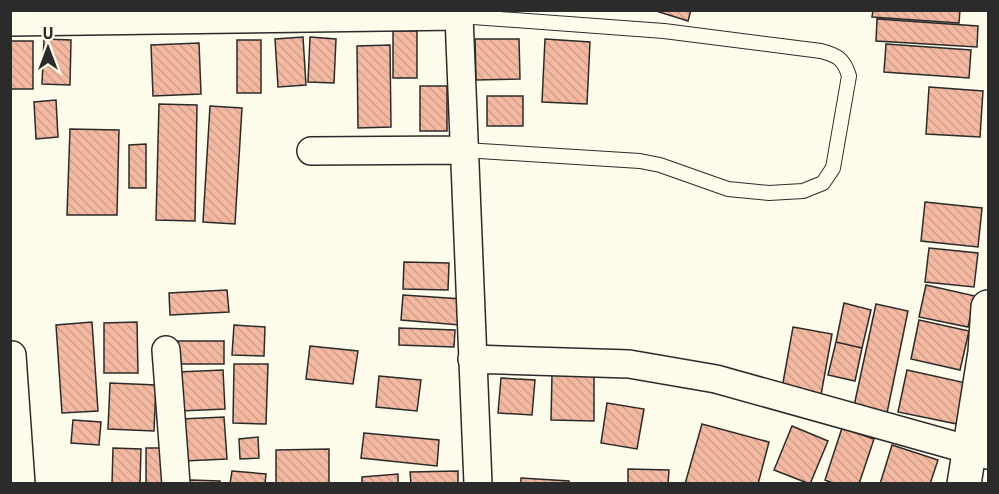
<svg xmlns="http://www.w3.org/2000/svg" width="999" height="494" viewBox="0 0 999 494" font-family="'IBM Plex Sans',sans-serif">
  <defs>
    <pattern id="building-back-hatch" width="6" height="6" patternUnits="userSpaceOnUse" patternTransform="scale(1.5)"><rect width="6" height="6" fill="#f2b8a0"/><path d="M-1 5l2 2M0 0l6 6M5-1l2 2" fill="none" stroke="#d09e8a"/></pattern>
  </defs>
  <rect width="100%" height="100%" fill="#fdfbea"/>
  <path fill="url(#building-back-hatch)" stroke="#2b2b2b" stroke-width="1.5" d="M653,10H691L688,21Z
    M873,10H960L959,23L872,17Z
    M877,19L978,26L977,47L876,41Z
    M393,31H417V78H393Z
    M303,37L306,85L278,87L275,39Z
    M310,37L336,39L334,83L308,82Z
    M44,39L71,40L70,85L42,84Z
    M475,39H519L520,79L476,80Z
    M545,39L590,42L587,104L542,102Z
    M237,40H261V93H237Z
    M10,41H33V89H10Z
    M199,43L201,94L153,96L151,45Z
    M886,44L971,50L969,78L884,72Z
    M390,45L391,127L358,128L357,46Z
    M420,86H447V131H420Z
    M929,87L983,91L980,137L926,134Z
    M487,96H523V126H487Z
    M56,100L58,137L36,139L34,102Z
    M159,104L197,105L195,221L156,220Z
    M210,106L242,108L235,224L203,222Z
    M70,129L119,130L117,215H67Z
    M146,144V188H129V145Z
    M925,202L982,208L978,247L921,241Z
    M929,248L978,253L974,287L925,282Z
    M404,262L449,263L448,290L403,289Z
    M926,285L975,296L968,327L919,317Z
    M227,290L229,312L170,315L169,293Z
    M403,295L462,299L460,325L401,320Z
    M844,303L871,310L862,348L836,342Z
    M876,304L908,311L887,413L854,406Z
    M919,320L969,331L960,370L911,359Z
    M92,322L98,411L62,413L56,325Z
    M137,322L138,373H104V323Z
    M234,325L265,327L264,356L232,355Z
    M793,327L832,334L821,395L782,388Z
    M399,328L455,330L454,347L399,345Z
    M178,341H224V364H178Z
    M836,342L862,348L855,381L828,375Z
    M310,346L358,351L353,384L306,379Z
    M234,364H268L266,424L233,423Z
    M223,370L225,409L180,411L178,372Z
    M907,370L966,383L957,424L898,412Z
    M552,374L594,375V421L551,420Z
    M379,376L421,380L417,411L376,407Z
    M501,378L535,380L532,415L498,413Z
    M110,383L156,385L154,431L108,429Z
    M607,403L644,409L637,449L601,443Z
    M224,417L227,459L184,461L181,419Z
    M73,420L101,422L99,445L71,443Z
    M702,424L769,442L758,484H685Z
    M792,426L828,441L810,484L774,470Z
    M842,428L874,439L859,484H835L825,480Z
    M364,433L439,440L437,466L361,458Z
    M258,437L259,458L240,459L239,439Z
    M892,445L938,460L930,484H880Z
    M113,448L141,449L140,484H112Z
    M146,448H168L169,484H146Z
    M329,449V484H276V450Z
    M628,469L669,470L668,484H628Z
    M232,471L266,474L265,484H230Z
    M458,471V484H411L410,472Z
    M398,474V484H362V477Z
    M521,478L569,481V484H521Z
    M190,480L220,481V484H190Z"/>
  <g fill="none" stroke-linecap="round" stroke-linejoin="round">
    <defs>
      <path id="lane" d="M459,16L664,31L821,51C837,55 844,59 849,76L833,168L823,183L803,191L769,193L728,189L660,165L640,161L464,150"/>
      <path id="street" d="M10,22L459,16L478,484
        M311,151L464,150
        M166,350L176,484
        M12,355L21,484
        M472,359L629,364L716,379L988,455"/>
      <path id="secondary" d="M964,484L985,352L988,307"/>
    </defs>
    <use href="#lane" stroke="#2b2b2b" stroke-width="16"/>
    <use href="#street" stroke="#2b2b2b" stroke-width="30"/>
    <use href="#secondary" stroke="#2b2b2b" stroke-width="36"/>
    <use href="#lane" stroke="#fdfbea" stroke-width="14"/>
    <use href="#street" stroke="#fdfbea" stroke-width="27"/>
    <use href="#secondary" stroke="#fdfbea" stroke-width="33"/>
  </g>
  <rect width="999" height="494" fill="none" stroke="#2b2b2b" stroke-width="24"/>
  <g transform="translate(48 48)" stroke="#fdfbea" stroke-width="4.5" paint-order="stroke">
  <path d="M0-4.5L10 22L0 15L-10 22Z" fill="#2b2b2b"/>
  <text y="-9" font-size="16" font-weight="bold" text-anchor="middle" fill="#2b2b2b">U</text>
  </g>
</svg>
